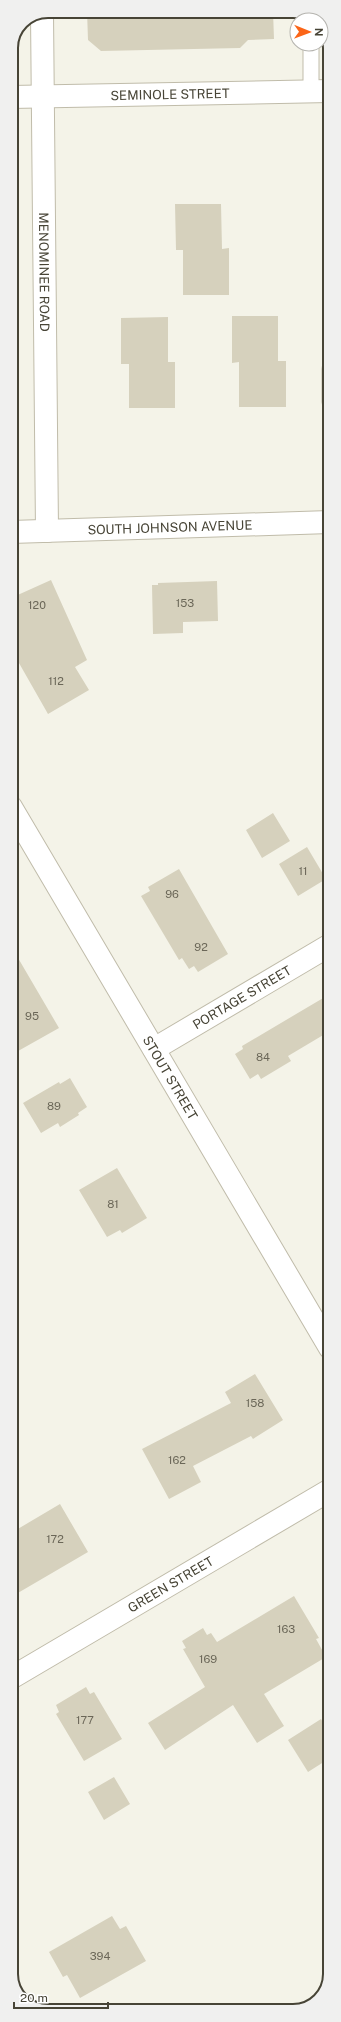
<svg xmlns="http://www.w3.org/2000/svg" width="341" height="2022" viewBox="0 0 341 2022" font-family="'Public Sans',sans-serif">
  <rect width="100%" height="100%" fill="#f4f3e8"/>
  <path fill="#d6d1bd" d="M87,11H273L274,39L248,40L240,48L101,51L88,40Z
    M175,204H221L222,249L229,248V295H183V250H176Z
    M232,316H278V361H286V407H239V362L232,363Z
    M168,317V362H175V408H129V364H121V318Z
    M51,580L87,660L75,667L89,690L48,714L11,649V598Z
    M217,581L218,621L183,622V633L153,634L152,585H158V583Z
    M273,813L290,841L262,858L246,830Z
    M307,847L326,879L298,896L279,864Z
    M179,869L228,954L198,972L194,966L189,969L182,958L179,960L141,896L150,891L148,887Z
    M11,946L59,1028L11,1055Z
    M330,994V1031L288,1056L291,1061L261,1079L258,1074L250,1079L235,1054L243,1049L242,1046Z
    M70,1078L87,1107L78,1113L79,1115L60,1127L58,1123L41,1133L23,1103L59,1082L60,1084Z
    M117,1168L147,1218L122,1233L120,1230L107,1237L79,1190Z
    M255,1374L283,1420L253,1439L251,1436L193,1466L201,1482L169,1499L142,1449L231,1403L225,1392Z
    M60,1504L88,1552L11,1597V1533Z
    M294,1596L319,1638L316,1639L326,1657L264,1694L284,1726L257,1743L233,1705L165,1750L148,1723L205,1687L183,1649L186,1648L182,1641L203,1628L207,1635L211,1633L217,1642Z
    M86,1687L90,1694L94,1692L122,1739L84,1761L56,1714L59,1712L56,1705Z
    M321,1719L330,1734V1758L308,1772L288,1740Z
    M114,1777L130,1804L104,1820L88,1792Z
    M112,1916L120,1929L126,1926L146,1961L80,1998L67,1975L63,1977L49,1952Z"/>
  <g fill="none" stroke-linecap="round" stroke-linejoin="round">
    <defs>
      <path id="service" d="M311,18V20
        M311,44V92
        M330,369V402"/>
      <g id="minor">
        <path id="s1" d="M42,14L47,531"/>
        <path id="s2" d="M11,97L330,91"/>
        <path id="s3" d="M11,807L330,1348"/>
        <path id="s4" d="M154,1049L330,945"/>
        <path id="s5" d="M11,1678L330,1490"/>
      </g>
      <g id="tertiary">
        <path id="s6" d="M11,532L330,522"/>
      </g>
    </defs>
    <use href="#service" stroke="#c0bcaa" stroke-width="17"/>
    <use href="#minor" stroke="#c0bcaa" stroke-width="24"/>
    <use href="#tertiary" stroke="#c0bcaa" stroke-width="24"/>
    <use href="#service" stroke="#fff" stroke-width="15"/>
    <use href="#minor" stroke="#fff" stroke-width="22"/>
    <use href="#tertiary" stroke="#fff" stroke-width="22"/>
  </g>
  <g text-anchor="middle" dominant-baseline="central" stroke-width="3" stroke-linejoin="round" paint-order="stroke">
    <g font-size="11" fill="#6b6758">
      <text x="185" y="603">153</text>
      <text x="37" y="605">120</text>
      <text x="56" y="681">112</text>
      <text x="303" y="871">11</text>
      <text x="172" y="894">96</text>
      <text x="201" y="947">92</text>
      <text x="32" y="1016">95</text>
      <text x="263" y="1057">84</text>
      <text x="54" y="1106">89</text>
      <text x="113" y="1204">81</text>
      <text x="255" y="1403">158</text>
      <text x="177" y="1460">162</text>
      <text x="55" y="1539">172</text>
      <text x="286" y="1629">163</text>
      <text x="208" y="1659">169</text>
      <text x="85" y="1720">177</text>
      <text x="100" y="1956">394</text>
    </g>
    <g font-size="13" fill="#474436" stroke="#fff">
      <text stroke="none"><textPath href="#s2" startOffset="159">SEMINOLE STREET</textPath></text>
      <text stroke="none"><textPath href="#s1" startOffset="258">MENOMINEE ROAD</textPath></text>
      <text stroke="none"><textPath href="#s6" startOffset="159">SOUTH JOHNSON AVENUE</textPath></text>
      <text stroke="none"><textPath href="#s4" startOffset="102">PORTAGE STREET</textPath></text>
      <text stroke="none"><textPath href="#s3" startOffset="314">STOUT STREET</textPath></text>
      <text stroke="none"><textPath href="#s5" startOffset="185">GREEN STREET</textPath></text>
    </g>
  </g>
  <path d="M0 0H341V2022H0ZM48 18H293A30 30 0 0 1 323 48V1974A30 30 0 0 1 293 2004H48A30 30 0 0 1 18 1974V48A30 30 0 0 1 48 18Z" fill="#f0f0ef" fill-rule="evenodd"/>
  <path fill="none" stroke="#474436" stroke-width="2" d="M48 18H293A30 30 0 0 1 323 48V1974A30 30 0 0 1 293 2004H48A30 30 0 0 1 18 1974V48A30 30 0 0 1 48 18Z"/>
  <g transform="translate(309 32) rotate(91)"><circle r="19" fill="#ffffff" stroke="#b5b4af"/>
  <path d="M0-3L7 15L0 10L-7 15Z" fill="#fb6518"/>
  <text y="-6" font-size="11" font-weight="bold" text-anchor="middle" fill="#474436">N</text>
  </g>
  <path d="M14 2002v6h94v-6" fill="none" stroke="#474436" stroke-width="2"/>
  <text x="20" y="2002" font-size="12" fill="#474436" stroke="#ffffff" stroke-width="3" paint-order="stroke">20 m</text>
</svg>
